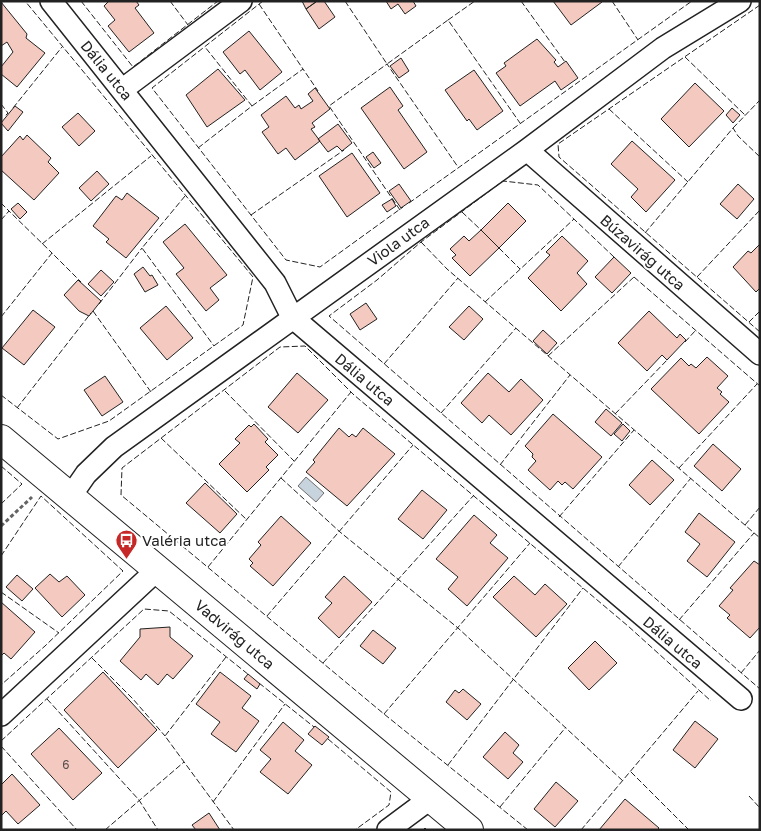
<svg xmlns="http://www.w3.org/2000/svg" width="761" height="831" viewBox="0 0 761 831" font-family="'Golos Text',sans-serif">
  <rect width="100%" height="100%" fill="#fff"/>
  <path fill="#c7d3dd" stroke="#6f6f6f" d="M306,477L324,493L316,502L298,486Z"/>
  <path fill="#f3c9c0" stroke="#222" d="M109,1H136L139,5L135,8L154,33L129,52L108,26L115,20L104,6Z
    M302,1H315L316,2L306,9Z
    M324,1L335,17L319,29L306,9L317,1Z
    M386,1H413L416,6L405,14L398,4L391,9Z
    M553,1H601L602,2L571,25Z
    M1,2L27,34L26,38L45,53L17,87L1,74V67L13,52L7,42L1,46Z
    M249,31L282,72L260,90L245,70L240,74L223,52Z
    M537,39L556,60L554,62L558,67L566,61L578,78L561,90L555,81L520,106L496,73L506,66L504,63Z
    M401,58L409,71L399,78L390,66Z
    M218,69L245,100L207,127L186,95Z
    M474,70L503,111L477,130L469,119L467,121L445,90Z
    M695,83L724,111L689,147L661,119Z
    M390,87L403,106L398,110L427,152L404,169L361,108Z
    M315,88L330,109L312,123L315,127L311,129L320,141L295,160L286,148L278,154L262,132L269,127L261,115L286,96L295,108L299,105L301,109L313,101L308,94Z
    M15,106L23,112L8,131L1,123Z
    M732,108L740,115L733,123L726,115Z
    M78,113L95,131L79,146L62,127Z
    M338,124L352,143L342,151L337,146L328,152L318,139Z
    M27,135L51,158L48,162L59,173L34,200L1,170V157L20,136L23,140Z
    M632,141L675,180L646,212L631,197L638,189L611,164Z
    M373,152L381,163L374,168L366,157Z
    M352,153L380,193L347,217L319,176Z
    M97,171L109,184L91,201L79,188Z
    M399,184L411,201L401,208L389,191Z
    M738,184L754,199L737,219L720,204Z
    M127,193L159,218L126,258L106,242L109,239L93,226L116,196L122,200Z
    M392,199L396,206L387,212L382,205Z
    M18,203L27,212L20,219L11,209Z
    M508,203L526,221L499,248L481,230Z
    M185,224L227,275L210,288L219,300L206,311L176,274L184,268L163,242Z
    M481,230L499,248L470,276L452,258L456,255L450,249L464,236L469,241Z
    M562,236L588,261L577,273L587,284L561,311L528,278L550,255L546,252Z
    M760,244V288L756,292L733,267L748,251L751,253Z
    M614,257L631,273L612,293L595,277Z
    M143,267L150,276L152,275L158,285L145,292L134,274Z
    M101,270L114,282L101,296L88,284Z
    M78,280L101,301L89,316L79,311L64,295Z
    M366,303L377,319L360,330L350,314Z
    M166,306L193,338L167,360L140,328Z
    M469,306L483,319L464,340L449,327Z
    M33,310L55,327L24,365L2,348Z
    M649,311L677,338L680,334L686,340L667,360L662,355L647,371L618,343Z
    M543,330L557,343L547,354L533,341Z
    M707,357L728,376L717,388L722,392L720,394L729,402L699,434L651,389L681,358L689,366L691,364L696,368Z
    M297,373L328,400L298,433L268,407Z
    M488,373L509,392L521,379L543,400L511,435L489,415L482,423L461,403Z
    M105,376L123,402L102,416L84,390Z
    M606,409L622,423L611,436L595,422Z
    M553,414L602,457L573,489L565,482L562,485L558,481L550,490L528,470L536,461L532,457L533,454L525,446Z
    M254,424L268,439L265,442L278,455L266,467L269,470L247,492L219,464L240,443L235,439L249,425L251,427Z
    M623,424L630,431L622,441L614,434Z
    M339,428L349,437L352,434L356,437L363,428L395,454L347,506L306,472L315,462L313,460Z
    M713,444L741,469L722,491L694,466Z
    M652,460L674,480L650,505L629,485Z
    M205,483L237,514L220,533L186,503Z
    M422,490L447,510L423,539L398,519Z
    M699,513L735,542L707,577L687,561L700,544L685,532Z
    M474,515L497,535L490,543L508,558L467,606L448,589L458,577L436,559Z
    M281,516L311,543L273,586L250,566L253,563L249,559L261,545L258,542Z
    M754,561L760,565V627L750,638L727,618L730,615L719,606L733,590L730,588Z
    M50,574L59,582L67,576L85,595L62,617L35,588Z
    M17,575L33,589L22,601L6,587Z
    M344,576L372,602L339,638L318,618L332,603L325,597Z
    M514,576L535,595L545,584L567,604L536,637L493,597Z
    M1,602L35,632L11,659L4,653L1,656Z
    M170,627V637L193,656L173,679L167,674L158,685L146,674L141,680L120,661L140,637V629Z
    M373,630L396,648L383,664L360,646Z
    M595,641L617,663L589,690L568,668Z
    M103,672L157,730L118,768L64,710Z
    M220,672L251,696L242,708L259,721L236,752L211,734L220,722L196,704Z
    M248,674L260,684L257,689L244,679Z
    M463,689L481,704L467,720L446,702L455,690L459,693Z
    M695,721L718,739L695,768L673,750Z
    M283,722L304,740L295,751L312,765L288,794L260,772L271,759L260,750Z
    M315,726L329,737L322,745L308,734Z
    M59,728L102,773L73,800L31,754Z
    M505,732L519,745L513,753L523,762L508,779L483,757Z
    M12,774L40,805L18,824L6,811L1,816V785Z
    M556,782L578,801L555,827L534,809Z
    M625,799L659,828L657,830H599Z
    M209,813L220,830H196L192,825Z"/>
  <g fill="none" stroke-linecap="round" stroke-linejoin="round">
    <defs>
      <path id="street" d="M51,1L275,283L292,317L741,699
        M123,89L241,1
        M527,150L760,354
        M70,497L86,474L114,447L527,150L663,48L740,1
        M1,715L158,569
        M388,830L431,798"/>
      <path id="secondary" d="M1,439L469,830"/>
    </defs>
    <use href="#street" stroke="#222" stroke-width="24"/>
    <use href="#secondary" stroke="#222" stroke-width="30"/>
    <path stroke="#646464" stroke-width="3" stroke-dasharray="4 2.5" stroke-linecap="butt" d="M1,526L32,497"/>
    <use href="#street" stroke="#fff" stroke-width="21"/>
    <use href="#secondary" stroke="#fff" stroke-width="28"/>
    <path stroke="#222" stroke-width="1" stroke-dasharray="6 2.5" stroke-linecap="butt" d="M81,1L133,67L218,1
      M170,1L188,25
      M263,1L152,88L286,260L320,267L403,207
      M345,1L387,64L448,20L520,123
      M521,1L565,62
      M612,1L638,40
      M259,4L303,69
      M760,5L558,144L559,157L760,332
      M448,20L475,1
      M685,57L745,115
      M1,104L8,113L5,116
      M252,106L303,69L318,91
      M13,108L62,47
      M609,109L688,182
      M733,128L760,100
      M198,148L252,106L205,47
      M185,196L142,248L214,346
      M1,203L9,211
      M409,203L692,1
      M400,210L329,106L387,64L458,167
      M462,212L481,230
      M251,215L344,150
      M1,220L9,211L52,253
      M645,233L733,128L738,136L760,157
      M421,242L447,269L760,538
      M42,244L151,156
      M499,248L520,269
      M614,257L538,185L503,181L421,242L377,280L329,316L760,689
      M634,277L760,386
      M697,277L760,210
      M485,302L574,219
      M99,304L142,248
      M93,311L151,392
      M1,317L52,253L81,282
      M749,322L760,311
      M685,342L695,331
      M548,356L634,277
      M384,364L458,278
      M225,391L294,461
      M1,395L58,439L109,421L243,325L253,277L25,1
      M17,408L91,313
      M441,413L516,328
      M615,414L669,358
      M161,438L247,520
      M500,465L570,375
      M1,466L22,484L1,504
      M679,468L757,384
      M281,478L340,532L458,628L623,781
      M559,517L634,430
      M745,525L760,507
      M1,556L41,496L123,571L45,646L1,685
      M208,567L351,392
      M618,567L691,478
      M1,592L59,633
      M267,616L413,445
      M679,620L754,533
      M226,657L165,736L234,830
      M92,658L133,699L165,736
      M323,663L474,495
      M741,673L760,650
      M259,683L314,727
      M47,699L139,800L158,830
      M384,714L530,543
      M328,739L391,792L389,805L355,830
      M1,741L144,609L169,611L249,675
      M1,746L77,830
      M448,765L583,588
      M631,772L689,830
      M749,796L760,808
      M213,802L285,704
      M500,807L566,727
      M105,830L184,762
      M423,830L425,828L427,830
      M528,830L384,714L121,495L122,468L280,347L305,346L354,395L628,626L711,701
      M581,830L698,691"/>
  </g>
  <defs>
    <symbol id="bus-pin" viewBox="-11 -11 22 30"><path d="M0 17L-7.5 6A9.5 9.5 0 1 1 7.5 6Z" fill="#c62828" stroke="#fff"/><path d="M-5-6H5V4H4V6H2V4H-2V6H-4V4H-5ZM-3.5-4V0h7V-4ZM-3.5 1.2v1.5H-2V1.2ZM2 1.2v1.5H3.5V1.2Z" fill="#fff"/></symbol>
  </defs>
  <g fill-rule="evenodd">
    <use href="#bus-pin" x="114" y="528" width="25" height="34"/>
  </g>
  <g text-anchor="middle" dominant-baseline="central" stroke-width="4" stroke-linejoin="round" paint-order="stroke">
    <g font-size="12" fill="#564c4a">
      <text x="66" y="764">6</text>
    </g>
    <g font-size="15" fill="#222" stroke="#fff">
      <text transform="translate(107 70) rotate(51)">Dália utca</text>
      <text transform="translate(398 241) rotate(-36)">Viola utca</text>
      <text transform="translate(643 252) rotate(41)">Búzavirág utca</text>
      <text transform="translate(365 379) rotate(40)">Dália utca</text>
      <text transform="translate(235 634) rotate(40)">Vadvirág utca</text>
      <text transform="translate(673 642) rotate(40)">Dália utca</text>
    </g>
    <g font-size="15" fill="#222" stroke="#fff" text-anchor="start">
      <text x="142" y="540">Valéria utca</text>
    </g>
  </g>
  <rect width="761" height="831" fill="none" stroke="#222222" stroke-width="5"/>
</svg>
